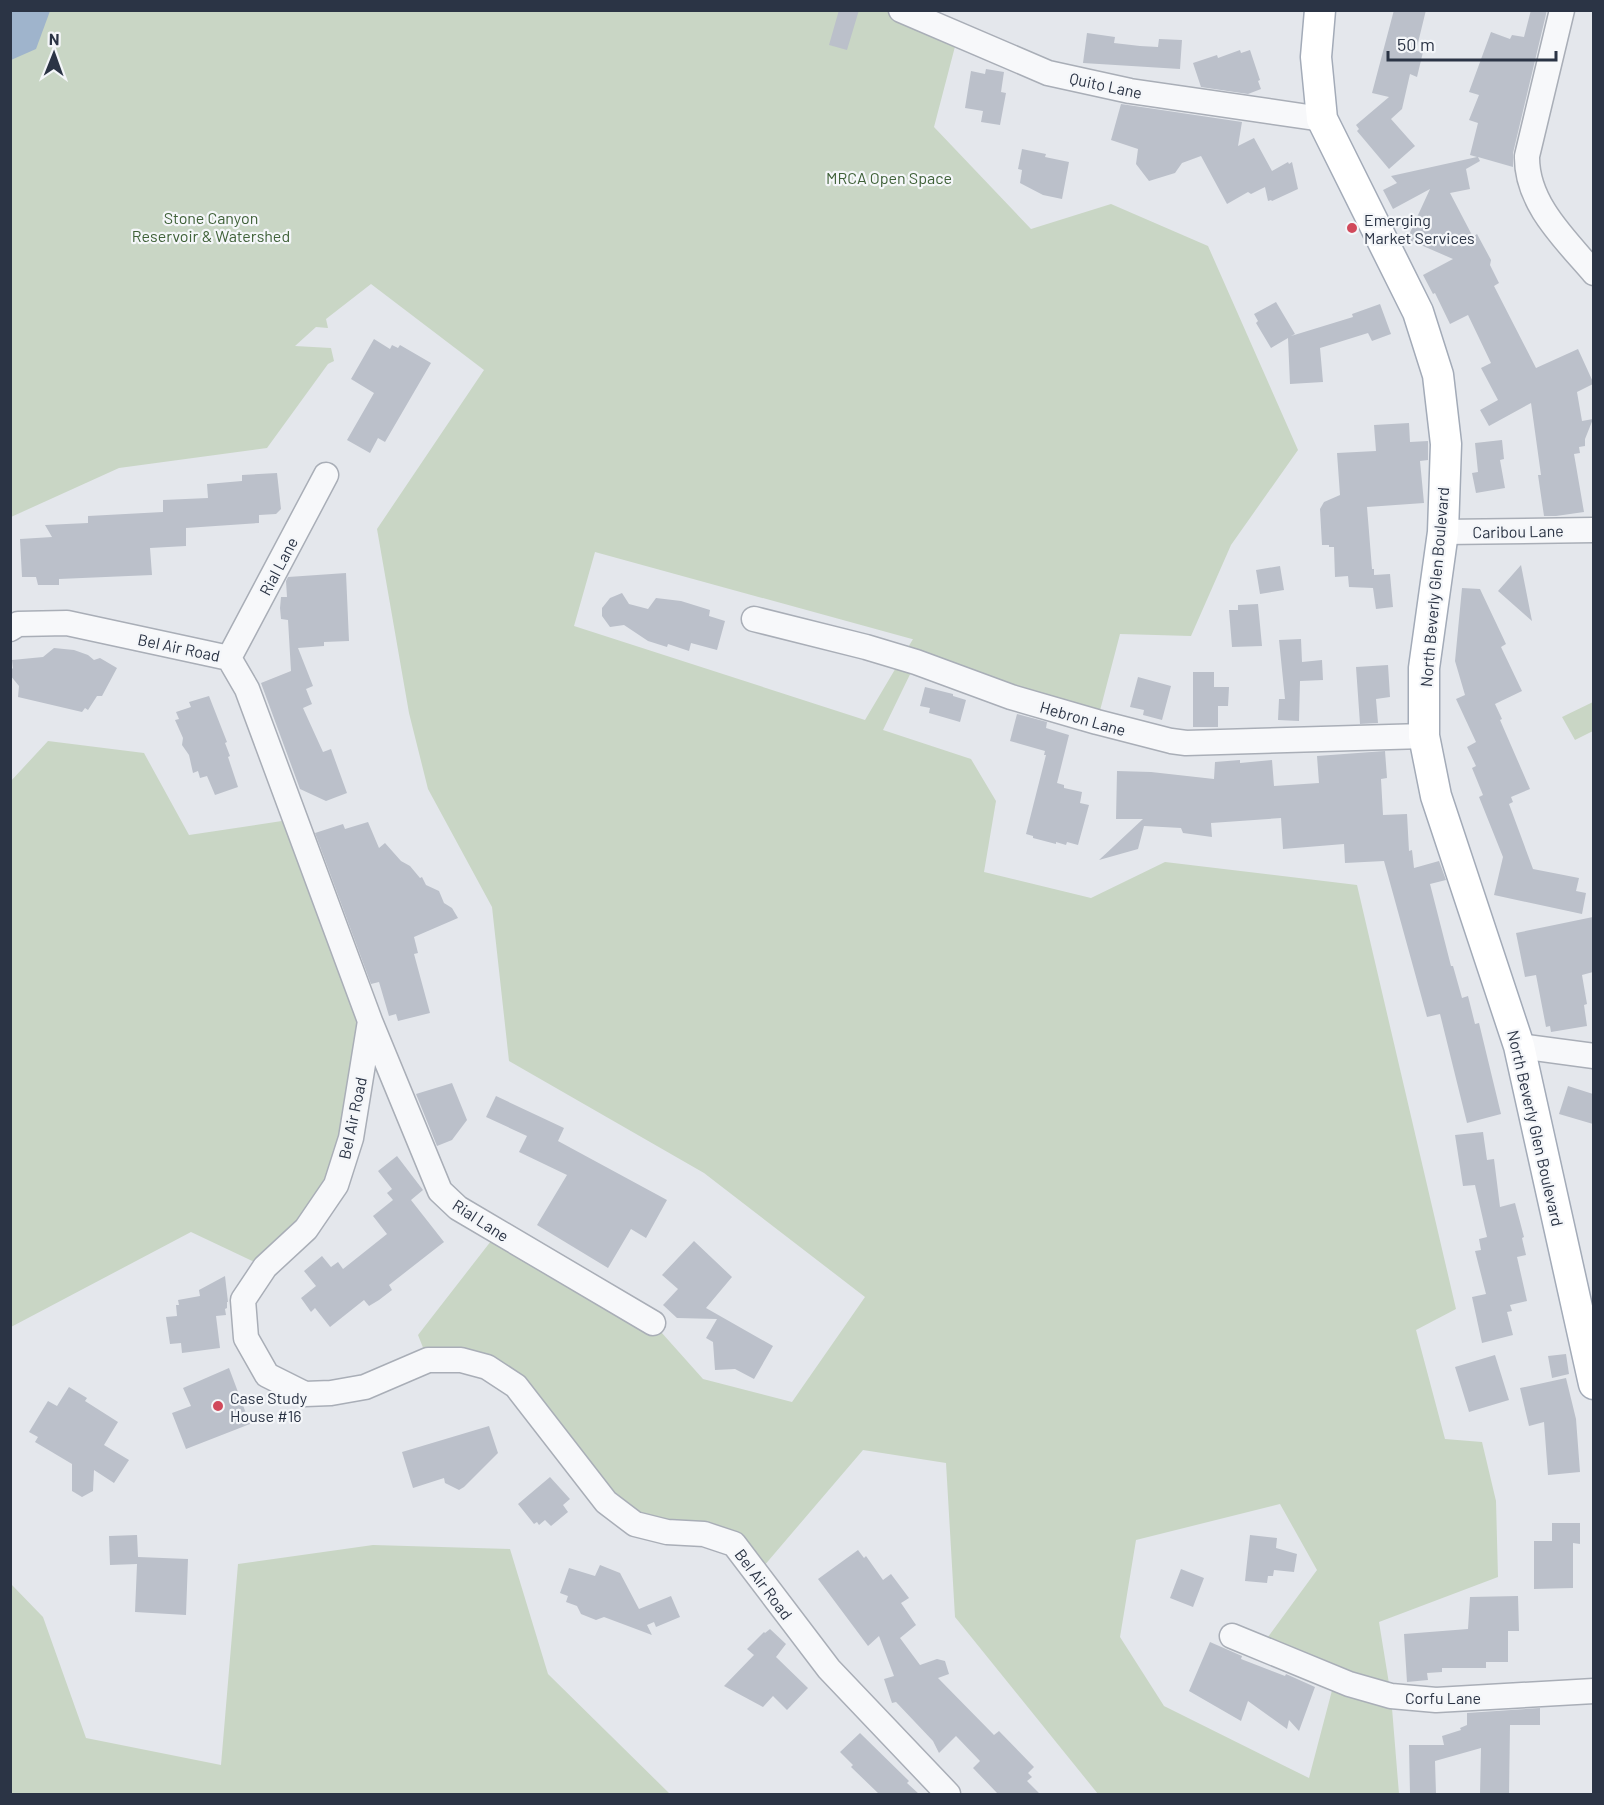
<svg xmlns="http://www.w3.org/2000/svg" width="1604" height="1805" viewBox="0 0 1604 1805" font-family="Barlow,sans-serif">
  <rect width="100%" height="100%" fill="#e4e7ec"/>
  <path fill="#c9d6c5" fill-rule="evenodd" d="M10,11H910L958,35L934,127L1031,229L1111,204L1208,246L1298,450L1231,545L1191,636L1120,634L1097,722L916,662L883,730L971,759L996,801L984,872L1091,898L1165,862L1357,885L1456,1309L1416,1330L1445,1439L1482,1442L1496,1501L1498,1577L1379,1622L1391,1696L1399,1794H1098L955,1617L946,1463L863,1450L757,1574L734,1544L635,1524L516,1386L428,1360L418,1335L498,1232L653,1323L703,1379L792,1402L865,1297L704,1173L509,1061L492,907L428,789L409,713L377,529L484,370L371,284L326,319L328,328L316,327L295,346L331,348L334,361L328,364L267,448L119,468L11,517ZM595,552L912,639H913L865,720L574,626ZM1280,1504L1317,1570L1260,1648L1335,1679L1309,1778L1164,1706L1120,1637L1136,1540Z
    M1593,702V731L1575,740L1562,717Z
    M48,741L144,753L189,835L295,819L370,1021L336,1185L265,1267L191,1232L11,1327L10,782Z
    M373,1545L510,1549L548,1674L670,1794H11V1584L43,1617L86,1738L221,1765L238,1564Z"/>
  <path fill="#9fb4cc" d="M11,10L50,11L36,49L11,60Z"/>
  <path fill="#bbc0ca" d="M839,10H859L847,50L829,45Z
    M1394,10H1426L1416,51L1423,52L1417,77L1410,74L1402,109L1391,119L1415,146L1389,169L1357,131L1359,129L1356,125L1389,97L1372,93Z
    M1531,10H1547L1513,153V167L1478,157L1480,161L1466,169L1470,189L1450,193L1473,237L1477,234L1491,260L1490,265L1499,283L1494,286L1536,368L1578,349L1593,382V384L1577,392L1582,421L1593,419L1585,439V446L1579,447L1580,453L1574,454L1584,512L1556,516H1544L1538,475H1541L1531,403L1489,426L1480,410L1498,400L1481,368L1491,363L1468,315L1450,324L1435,293L1433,294L1423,275L1453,259L1407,239L1430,189L1393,209L1383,190L1397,183L1391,176L1477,157L1470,155L1478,123L1469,120L1479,95L1469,92L1491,32L1510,39L1512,35L1524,37Z
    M1087,33L1115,37L1114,43L1140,46L1158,47L1159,39L1182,40L1180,69L1083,63Z
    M1240,50L1241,53L1250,50L1260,80L1258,81L1261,89L1248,94L1201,87L1193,63L1217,55L1218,58Z
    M986,69L1004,72L1001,92L1006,93L1000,125L981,122L983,111L965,108L971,71L985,74Z
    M1121,104L1242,122L1238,146L1254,138L1272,171L1288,162L1289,164L1292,162L1298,189L1272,201L1271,200L1268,201L1265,187L1251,194L1248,192L1227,204L1201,156L1182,163L1175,173L1149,181L1136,164L1138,149L1111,140Z
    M1022,149L1046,154L1045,157L1069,162L1062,199L1043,195L1020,183L1022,170L1018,169Z
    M1276,302L1295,334L1291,336L1353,317L1352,314L1380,304L1391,334L1372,341L1368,333L1320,348L1323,382L1290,384L1288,338L1271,348L1256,323L1258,321L1254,314Z
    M374,339L390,349L392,345L398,348L400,345L431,363L385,442L378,438L370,453L347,440L374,393L351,379Z
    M1409,423L1410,442L1428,441V460L1420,461L1424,503L1367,507L1372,569H1374V575L1390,574L1393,607L1376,609L1373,588L1349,587L1348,576L1335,577L1334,547H1329V545H1322L1320,509L1324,502L1340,495L1337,453L1376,451L1374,425Z
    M1502,440L1504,459L1500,460L1505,488L1476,493L1472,473L1478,472L1475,443Z
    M277,473L281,509L276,514L259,515V523L186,528V546L150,548L152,575L59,579V585H38L36,577H22L20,539L52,537L45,525L88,523V516L163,512V500L208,498L207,484L242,481V475Z
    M1521,565L1532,621L1498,591Z
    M1280,566L1284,590L1260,594L1256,570Z
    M346,573L349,641L324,642V646L298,648L313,686L306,689L312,704L303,708L323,752L331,749L347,793L326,801L300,789L261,683L291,671L288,620L281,619L280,608L281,597H287L286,581L288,577Z
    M1462,588L1480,589L1506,644L1501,647L1522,691L1495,704L1502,719L1500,720L1530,789L1511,797L1513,802L1509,804L1533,869L1579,878L1576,891L1586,893L1582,914L1494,895L1503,857L1479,797L1483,795L1472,768L1476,766L1467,747L1476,742L1456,699L1465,695L1455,661Z
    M622,593L629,604L648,609L656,598L681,601L710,610L709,616L725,621L717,650L691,643L689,651L668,644L667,647L648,641L624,625L610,627L602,616V608L610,598Z
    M1258,604L1262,646L1232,647L1229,610H1238V605Z
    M1301,639L1302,662L1322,660L1323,680L1300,681L1299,721L1278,720L1279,699H1285L1279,640Z
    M54,648L74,650L88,655L94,660L100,658L117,668L102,696H97L88,710L85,708L82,712L18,697L19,686L10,675V671L13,668L12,660L43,657Z
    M1388,665L1390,697L1376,699L1378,723L1360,724L1356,667Z
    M1193,672H1214V687H1229L1228,706H1218V727H1193Z
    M1138,677L1171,686L1162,720L1143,715L1144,710L1130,707Z
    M925,687L953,694V696L966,700L960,722L929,713L930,708L920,706Z
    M209,696L227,742L225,743L230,756L228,757L238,787L215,795L207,776L200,778L198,771L193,773L189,755L182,745L183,738L175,720L179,719L176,712L191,707L189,702Z
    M1017,714L1047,722L1046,728L1069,735L1057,783L1064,785V788L1082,792L1080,803L1089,805L1078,845L1067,842L1066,845L1056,842V844L1033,838V836L1026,834L1046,755H1044L1045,751L1010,741Z
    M1385,751L1387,778L1381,779L1383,815L1407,814L1409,851L1412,850L1414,868L1439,861L1446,880L1430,884L1451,966H1453L1462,998L1468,996L1475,1024L1479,1023L1501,1114L1467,1123L1440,1014L1427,1017L1384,861L1345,863L1344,844L1283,849L1281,818L1211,823L1212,837L1183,833L1181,828L1144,826L1138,849L1099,860L1143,819H1116L1117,771L1151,772L1214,779L1215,762L1240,760V763L1272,760L1274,786L1319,783L1317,756Z
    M368,822L379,848L385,843L401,861L410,866L420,878L422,877L426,885L439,891L444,903L452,908L458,918L414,937L418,953L414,954L430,1013L398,1021L396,1014L389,1016L379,982L371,984L315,833L343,824L345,829Z
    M1593,917V972L1582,975L1587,1004L1584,1005L1587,1026L1551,1032L1550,1026L1546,1027L1536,975L1525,977L1516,933Z
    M452,1083L467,1120L452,1140L437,1146L416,1094Z
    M1568,1086L1593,1094V1124L1559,1114Z
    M496,1096L564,1128L558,1141L667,1200L646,1238L631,1229L608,1268L537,1225L567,1175L519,1152L527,1136L486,1117Z
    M1483,1132L1487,1160L1494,1159L1500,1207L1515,1203L1524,1237L1522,1238L1526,1255L1517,1257L1527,1301L1510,1305L1512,1311L1507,1312L1513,1335L1482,1343L1472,1297L1486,1294L1475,1251L1481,1250L1479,1239L1487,1237L1475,1185L1463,1186L1455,1135Z
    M397,1156L423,1190L411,1200L444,1242L389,1285L392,1290L379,1300L369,1306L364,1300L330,1327L315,1308L311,1312L301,1298L316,1286L304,1271L322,1256L331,1267L338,1262L343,1269L387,1234L373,1216L393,1200L387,1193L392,1189L378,1171Z
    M694,1241L732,1277L706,1308L773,1346L754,1379L735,1369L715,1370L713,1342L706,1338L717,1319L677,1318L663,1305L678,1289L662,1275Z
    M225,1276L228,1302H227V1308L225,1309L226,1315L216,1316L220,1348L182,1353L181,1343L170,1344L166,1317L177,1316L176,1305H179L178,1300L200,1296L199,1290Z
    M1566,1354L1569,1374L1552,1378L1548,1356Z
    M1495,1355L1509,1400L1469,1412L1455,1367Z
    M229,1368L250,1424L186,1449L172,1413L191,1406L183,1388Z
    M1566,1378L1576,1419L1580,1472L1548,1475L1544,1422L1529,1426L1520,1388Z
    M69,1387L87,1398L85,1401L118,1422L104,1445L129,1460L114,1483L94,1470L93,1491L82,1497L72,1491V1464L35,1442L38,1437L29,1432L48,1401L57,1406Z
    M489,1426L498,1453L464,1487L459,1490L445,1483L444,1478L413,1488L402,1452Z
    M550,1477L570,1499L563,1505L568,1512L551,1526L545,1520L539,1525L537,1522L534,1524L518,1504Z
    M1552,1523H1580V1544L1573,1543V1588L1534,1589V1541H1552Z
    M137,1535L138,1557L188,1559L186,1615L135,1612L137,1564L110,1565L109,1536Z
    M1250,1535L1277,1538L1276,1548L1297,1554L1294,1572L1274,1570L1273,1576H1268L1267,1583L1245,1581Z
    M858,1550L864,1558L866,1556L883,1580L891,1574L909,1598L901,1603L916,1625L900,1638L920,1665L937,1659L945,1661L949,1674L938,1678L994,1735L999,1731L1034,1767L1028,1773L1032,1777L1027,1781L1040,1794H998L973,1768L980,1761L956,1736L939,1753L933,1741L896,1702L892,1703L884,1679L894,1676L879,1636L868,1646L818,1579Z
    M600,1565L620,1573L639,1609L671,1596L680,1617L656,1627L654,1622L647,1625L652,1635L604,1617L596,1620L581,1614L577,1606L566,1602L568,1596L560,1593L569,1568L595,1576Z
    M1181,1569L1204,1578L1193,1607L1170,1598Z
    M1518,1596L1519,1631H1508V1662H1486V1668H1442V1672L1427,1673L1428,1680L1407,1682L1404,1634L1468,1629L1470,1597Z
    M770,1629L786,1644L776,1657L808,1688L787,1710L773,1696L763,1707L724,1686L754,1655L747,1649L764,1632L765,1633Z
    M1210,1642L1242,1656L1241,1659L1285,1676L1286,1674L1315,1687L1299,1731L1289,1720L1287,1729L1248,1701L1241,1721L1189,1691Z
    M1540,1708V1725H1510L1509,1794H1480L1481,1748L1435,1761L1436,1794H1410L1409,1745H1444L1442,1736L1461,1730L1460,1728L1467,1725V1713Z
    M860,1733L909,1781L907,1783L919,1794H879L851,1767L853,1765L840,1752Z"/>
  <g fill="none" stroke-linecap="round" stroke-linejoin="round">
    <defs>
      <path id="minor" d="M901,10L1048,73L1130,91L1322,119
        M1562,10L1527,156C1526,203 1565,239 1594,273
        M1443,532L1594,530
        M754,619L866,647L916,662L1011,697L1097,722L1171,741L1186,743L1424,736
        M10,629L18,624L67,623L229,658L247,689L370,1021L351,1138L336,1185L306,1229L265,1267L243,1300L246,1338L267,1375L305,1394L331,1393L365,1387L428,1360H461L487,1367L516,1386L606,1502L635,1524L667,1532L704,1534L734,1544L829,1669L948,1794
        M229,658L326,475
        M370,1021L440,1191L458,1208L653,1323
        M1519,1046L1594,1056
        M1232,1636L1349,1684L1391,1696L1436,1700L1594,1691"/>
      <path id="major" d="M1320,10L1316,57L1322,119L1418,312L1438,375L1446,444L1443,532L1424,668V736L1436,796L1519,1046L1594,1384"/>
    </defs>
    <use href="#minor" stroke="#a9aeb7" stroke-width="27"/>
    <use href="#major" stroke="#a3abb8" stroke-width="33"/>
    <use href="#minor" stroke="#f7f8fa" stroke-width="24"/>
    <use href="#major" stroke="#fff" stroke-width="30"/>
  </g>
  <g fill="#d1495b" stroke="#f4f6f9" stroke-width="2">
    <circle cx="1352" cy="228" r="6"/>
    <circle cx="218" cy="1406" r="6"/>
  </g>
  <g text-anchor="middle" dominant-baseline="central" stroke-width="4.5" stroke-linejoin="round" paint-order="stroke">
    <g font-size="16" fill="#2b3445" stroke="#f4f6f9">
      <text transform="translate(1106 85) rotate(12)">Quito Lane</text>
      <text transform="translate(1518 531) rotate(-1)">Caribou Lane</text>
      <text transform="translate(278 566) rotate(-62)">Rial Lane</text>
      <text transform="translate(1434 587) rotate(-85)">North Beverly Glen Boulevard</text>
      <text transform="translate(179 647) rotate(12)">Bel Air Road</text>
      <text transform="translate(1083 718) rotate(16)">Hebron Lane</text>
      <text transform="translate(352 1118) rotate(-78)">Bel Air Road</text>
      <text transform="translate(1536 1128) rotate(77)">North Beverly Glen Boulevard</text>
      <text transform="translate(481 1220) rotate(33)">Rial Lane</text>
      <text transform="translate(764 1584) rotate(53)">Bel Air Road</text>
      <text x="1443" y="1697">Corfu Lane</text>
    </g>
    <g font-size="16" fill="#3f6138" stroke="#f4f6f9">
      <text x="889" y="177">MRCA Open Space</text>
      <text x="211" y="217">Stone Canyon<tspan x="211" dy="18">Reservoir &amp; Watershed</tspan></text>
    </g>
    <g font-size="16" fill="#2b3445" stroke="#f4f6f9" text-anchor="start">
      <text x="1364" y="219">Emerging<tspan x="1364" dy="18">Market Services</tspan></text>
      <text x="230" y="1397">Case Study<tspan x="230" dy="18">House #16</tspan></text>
    </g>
  </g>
  <rect width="1604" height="1805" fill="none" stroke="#2b3445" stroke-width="24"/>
  <g transform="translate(54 54) rotate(1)" stroke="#f4f6f9" stroke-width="4.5" paint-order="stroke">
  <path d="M0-4.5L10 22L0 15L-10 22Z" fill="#2b3445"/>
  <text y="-9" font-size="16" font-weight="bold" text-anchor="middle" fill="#2b3445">N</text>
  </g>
  <path d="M1388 51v9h168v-9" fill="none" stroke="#2b3445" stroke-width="3"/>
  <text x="1397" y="51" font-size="18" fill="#2b3445" stroke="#f4f6f9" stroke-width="4.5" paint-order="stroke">50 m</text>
</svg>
